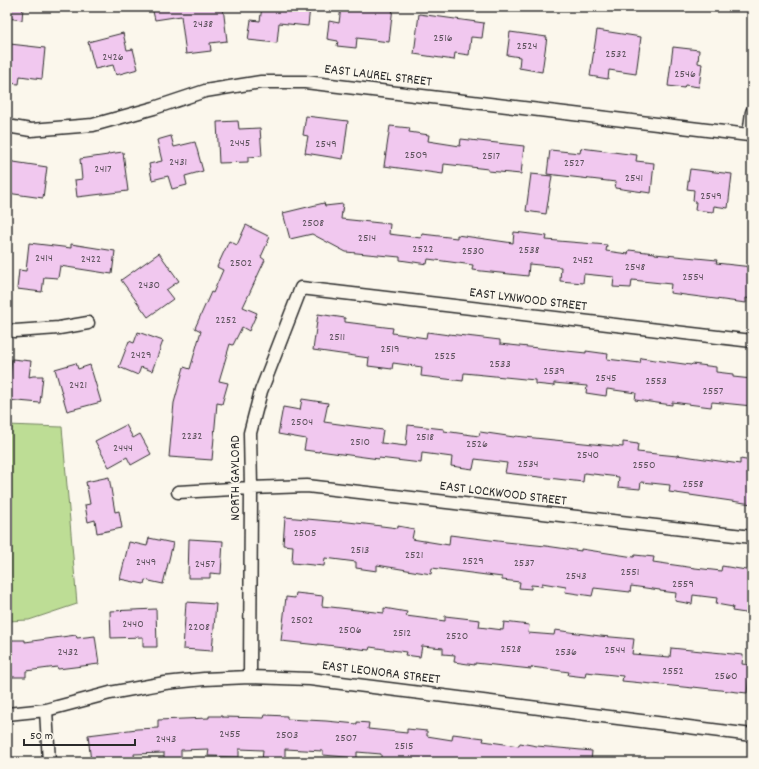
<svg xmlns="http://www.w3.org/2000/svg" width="759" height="769" viewBox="0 0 759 769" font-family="Dekko,sans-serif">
  <rect width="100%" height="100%" fill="#fbf7ec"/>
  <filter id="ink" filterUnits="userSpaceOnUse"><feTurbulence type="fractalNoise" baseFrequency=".025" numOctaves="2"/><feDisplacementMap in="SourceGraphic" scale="8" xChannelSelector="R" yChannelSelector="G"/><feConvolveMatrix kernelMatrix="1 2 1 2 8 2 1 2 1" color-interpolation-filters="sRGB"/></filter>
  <g filter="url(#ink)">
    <path fill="#bddd95" stroke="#748460" d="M7,425L62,427L77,604L29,620L7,621Z"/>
    <path fill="#f1c8ef" stroke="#2b2b2b" d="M8,7H23L22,20L7,18Z
      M152,7H223L227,41L210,43L211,51L186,54L181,16L155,20Z
      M262,7H310L308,26L279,23L277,43L248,40L251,20L260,21Z
      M341,7H393L389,42L357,38L356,48L337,46L338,41L327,39L329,21L339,23Z
      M419,14L484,23L482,38L471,37L469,55L455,53L454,60L414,54Z
      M597,30L641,37L636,74L609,70L608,79L590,76Z
      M510,32L547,37L542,72L519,68L520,57L507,55Z
      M123,33L127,50L133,49L138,69L116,75L113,65L95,69L88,42Z
      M10,44L45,48L42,79L20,76L19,84L7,83V72Z
      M673,47L699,50L698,63L702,64L699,87L685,85L684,88L668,86Z
      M306,116L348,121L343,159L305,153L308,136L303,135Z
      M238,121L239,129L260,128L262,156L248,157V162L219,163L217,122Z
      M390,126L410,128L409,132L429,135L428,141L460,146L461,139L524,146L521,174L488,171V169L444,164L443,174L384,166Z
      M171,136L174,147L195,142L203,171L185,176L187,185L172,189L168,176L152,180L149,164L162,161L157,140Z
      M581,148L637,155L636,161L654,163L651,193L615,188L616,182L547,174L550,150L580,153Z
      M123,152L128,191L77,197L75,180L82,179L80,159L108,155V154Z
      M7,161L47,167L43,198L7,193Z
      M690,169L732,174L728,208L714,206L713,212L695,210L696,202L693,201L694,190L687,189Z
      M531,174L552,176L546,214L526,211Z
      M324,203L325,206L343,204L341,219L390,224L389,234L421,238L422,234L457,238V235L513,243L514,232L547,236L546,240L607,245L606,251L628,254L629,250L655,253V254L717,260L716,263L752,267V299L746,298V303L670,293L671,284L632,280L631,288L613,287L614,277L584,274L583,283L560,281L561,267L529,264L528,276L472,270L473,265L428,259L427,264L400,260V257L346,252L312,234L290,239L283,213Z
      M246,225L270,237L261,257L265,260L243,307L257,313L249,331L242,327L233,345L230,344L219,381L228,383L222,404L217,403L212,460L169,457L174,403L184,367L190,369L201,331L195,328L211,292L213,293L223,270L217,267L229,241L237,245Z
      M29,243L71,248V244L115,251L112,274L60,266L58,278L44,277L42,292L17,289L19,270L26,271Z
      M159,253L179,281L166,290L173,299L148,317L121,280Z
      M318,314L345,318V322L393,328L392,333L426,338L427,332L449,335V334L500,340V344L586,353V351L608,354L607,359L640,363L641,358L691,365L692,364L716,367V372L733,374V377L752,379V406L712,402L711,407L672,402V405L635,400L636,393L607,389L606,396L586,393L587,386L554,383V386L535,384V380L464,373L463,381L421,376L422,367L393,363L392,369L368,366L369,358L313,350Z
      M138,332L163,341L152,371L141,367L138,375L119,367L129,341L134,343Z
      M12,359L31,361L29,377L33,376H43L40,403L7,400Z
      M76,363L78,369L90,365L101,402L67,411L55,369Z
      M302,399L328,403L324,422L383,430L381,443L406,446L408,425L444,429V431L479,436L480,432L514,437L515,436L623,447V442L638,444L637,452L677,456V455L740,464V459L752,461V504L669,492L670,485L641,482L640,489L618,487L619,477L584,473L583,482L505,473L507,463L475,459L473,469L451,466L452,457L422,453L421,463L379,458V459L319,451V452L304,450L306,439L278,434L283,407L300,410Z
      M126,425L133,438L140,434L151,454L131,465L127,457L109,467L95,441Z
      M109,477L115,512L119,511L122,528L97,533L95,520L88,522L85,505L90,504L86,482Z
      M285,517L340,522V521L398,528V526L414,529L412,539L449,545L450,535L506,542L546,546L581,551V549L634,557L635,555L654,557L653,562L695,568L721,571L722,566L752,571V614L732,611L733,607L716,604L717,598L693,595L692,604L675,601L676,593L660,591V590L631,586L630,592L594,588L592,596L565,592L566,587L542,583V586L531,585V589L519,588L520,582L502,580V577L432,568L431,574L377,565V571L356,568V562L325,558L324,566L292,563L293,546L283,545Z
      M149,538L173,543L163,584L145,580L144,584L120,579L129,542L147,546Z
      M189,539L223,541L221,574L210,573V578H188Z
      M296,593L323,596L322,606L384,613V608L407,612L406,616L445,621V616L480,620L479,627L503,630L504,622L529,625L528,633L554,635L555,630L600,636L634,639L632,654L670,657L671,648L743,655L742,664L750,665L747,693L693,687V688L622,681L623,676L586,672L585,677L568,675L569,672L532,667L531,669L475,663V665L454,662L455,655L443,654V648L422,646L420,657L405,655L406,652L370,647L369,650L318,644V645L281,641L286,597L295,598Z
      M186,602L216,604L212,651L183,649Z
      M156,609L157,647H143V637L111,638L110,611Z
      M76,635L77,638L95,636L99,664L58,669L57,667L26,671V677H7V640H25V642Z
      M265,715L287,716V719L326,721L357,724V722L369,723L368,729L407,733V729L427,731V736L452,740L453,734L484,738L483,741L519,746L520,743L537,746L592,751L591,762H411L381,759V754L357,752V758L323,755V751L285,749V762L262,761L263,750L239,749V757L208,756L209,749L181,750V759L164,760V753L134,754L135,762H91L88,735L137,729L158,728V720L209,718V716H222V717L264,718Z"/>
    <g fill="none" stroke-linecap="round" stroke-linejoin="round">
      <defs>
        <path id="street" d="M7,126L31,130L93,125L154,108L205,91L261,82H305L749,135L752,112
          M7,330L15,331L59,328L88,323
          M178,492L251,488L307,486L752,537
          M250,677L251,488L250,433L261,391L301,288L752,341
          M46,710L49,762
          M7,714L46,710L110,693L165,683L204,679L250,677L310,679L752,735"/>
      </defs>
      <use href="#street" stroke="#2b2b2b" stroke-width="15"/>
      <use href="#street" stroke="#fbf7ec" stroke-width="12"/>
    </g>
  </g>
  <g text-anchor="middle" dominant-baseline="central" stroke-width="4" stroke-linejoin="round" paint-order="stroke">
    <g font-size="12" fill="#5c525c">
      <text x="203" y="24">2438</text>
      <text x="443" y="38">2516</text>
      <text x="527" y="46">2524</text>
      <text x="616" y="54">2532</text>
      <text x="113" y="57">2426</text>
      <text x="685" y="74">2546</text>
      <text x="240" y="143">2445</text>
      <text x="326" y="144">2549</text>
      <text x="416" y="155">2509</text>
      <text x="491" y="156">2517</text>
      <text x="178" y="162">2431</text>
      <text x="574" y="163">2527</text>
      <text x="103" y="169">2417</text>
      <text x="634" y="178">2541</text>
      <text x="711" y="196">2549</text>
      <text x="313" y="223">2508</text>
      <text x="367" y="238">2514</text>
      <text x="423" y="249">2522</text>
      <text x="529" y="250">2538</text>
      <text x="473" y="251">2530</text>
      <text x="44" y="258">2414</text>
      <text x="91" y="259">2422</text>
      <text x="583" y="260">2452</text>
      <text x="241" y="263">2502</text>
      <text x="635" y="267">2548</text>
      <text x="693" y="277">2554</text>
      <text x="149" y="285">2430</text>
      <text x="226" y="320">2252</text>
      <text x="337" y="337">2511</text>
      <text x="390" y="349">2519</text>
      <text x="141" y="355">2429</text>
      <text x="445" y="356">2525</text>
      <text x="500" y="364">2533</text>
      <text x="554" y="371">2539</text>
      <text x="606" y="378">2545</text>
      <text x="656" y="381">2553</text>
      <text x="78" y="385">2421</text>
      <text x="713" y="391">2557</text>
      <text x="302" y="422">2504</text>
      <text x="192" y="436">2232</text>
      <text x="425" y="437">2518</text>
      <text x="360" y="442">2510</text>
      <text x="477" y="444">2526</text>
      <text x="123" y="448">2444</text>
      <text x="588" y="455">2540</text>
      <text x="528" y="464">2534</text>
      <text x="644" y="465">2550</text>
      <text x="693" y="484">2558</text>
      <text x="305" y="533">2505</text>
      <text x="360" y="550">2513</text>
      <text x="414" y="555">2521</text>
      <text x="473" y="561">2529</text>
      <text x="146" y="562">2449</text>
      <text x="524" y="563">2537</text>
      <text x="205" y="564">2457</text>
      <text x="630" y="572">2551</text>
      <text x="576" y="576">2543</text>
      <text x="683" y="584">2559</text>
      <text x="302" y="620">2502</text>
      <text x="133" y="624">2440</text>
      <text x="199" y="627">2208</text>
      <text x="350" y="630">2506</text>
      <text x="402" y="633">2512</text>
      <text x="457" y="636">2520</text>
      <text x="511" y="649">2528</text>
      <text x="615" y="650">2544</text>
      <text x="68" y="652">2432</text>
      <text x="566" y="652">2536</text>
      <text x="673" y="671">2552</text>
      <text x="726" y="676">2560</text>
      <text x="230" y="734">2455</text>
      <text x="287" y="735">2503</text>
      <text x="346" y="738">2507</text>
      <text x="166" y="739">2443</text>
      <text x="404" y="746">2515</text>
    </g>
    <g font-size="14" fill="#2b2b2b" stroke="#fbf7ec">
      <text transform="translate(378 76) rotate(7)">EAST LAUREL STREET</text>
      <text transform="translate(528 300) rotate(7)">EAST LYNWOOD STREET</text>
      <text transform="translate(236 478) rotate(-90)">NORTH GAYLORD</text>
      <text transform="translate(503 494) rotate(7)">EAST LOCKWOOD STREET</text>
      <text transform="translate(381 673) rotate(7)">EAST LEONORA STREET</text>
    </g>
  </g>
  <rect width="759" height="769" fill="none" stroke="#fbf7ec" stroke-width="24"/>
  <rect x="12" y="12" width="735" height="745" fill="none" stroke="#2b2b2b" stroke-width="1.5" filter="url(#ink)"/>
  <path d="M24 739v6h111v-6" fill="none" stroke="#2b2b2b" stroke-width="2"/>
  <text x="30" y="739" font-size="12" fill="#2b2b2b" stroke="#fbf7ec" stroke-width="3" paint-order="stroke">50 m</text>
</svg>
